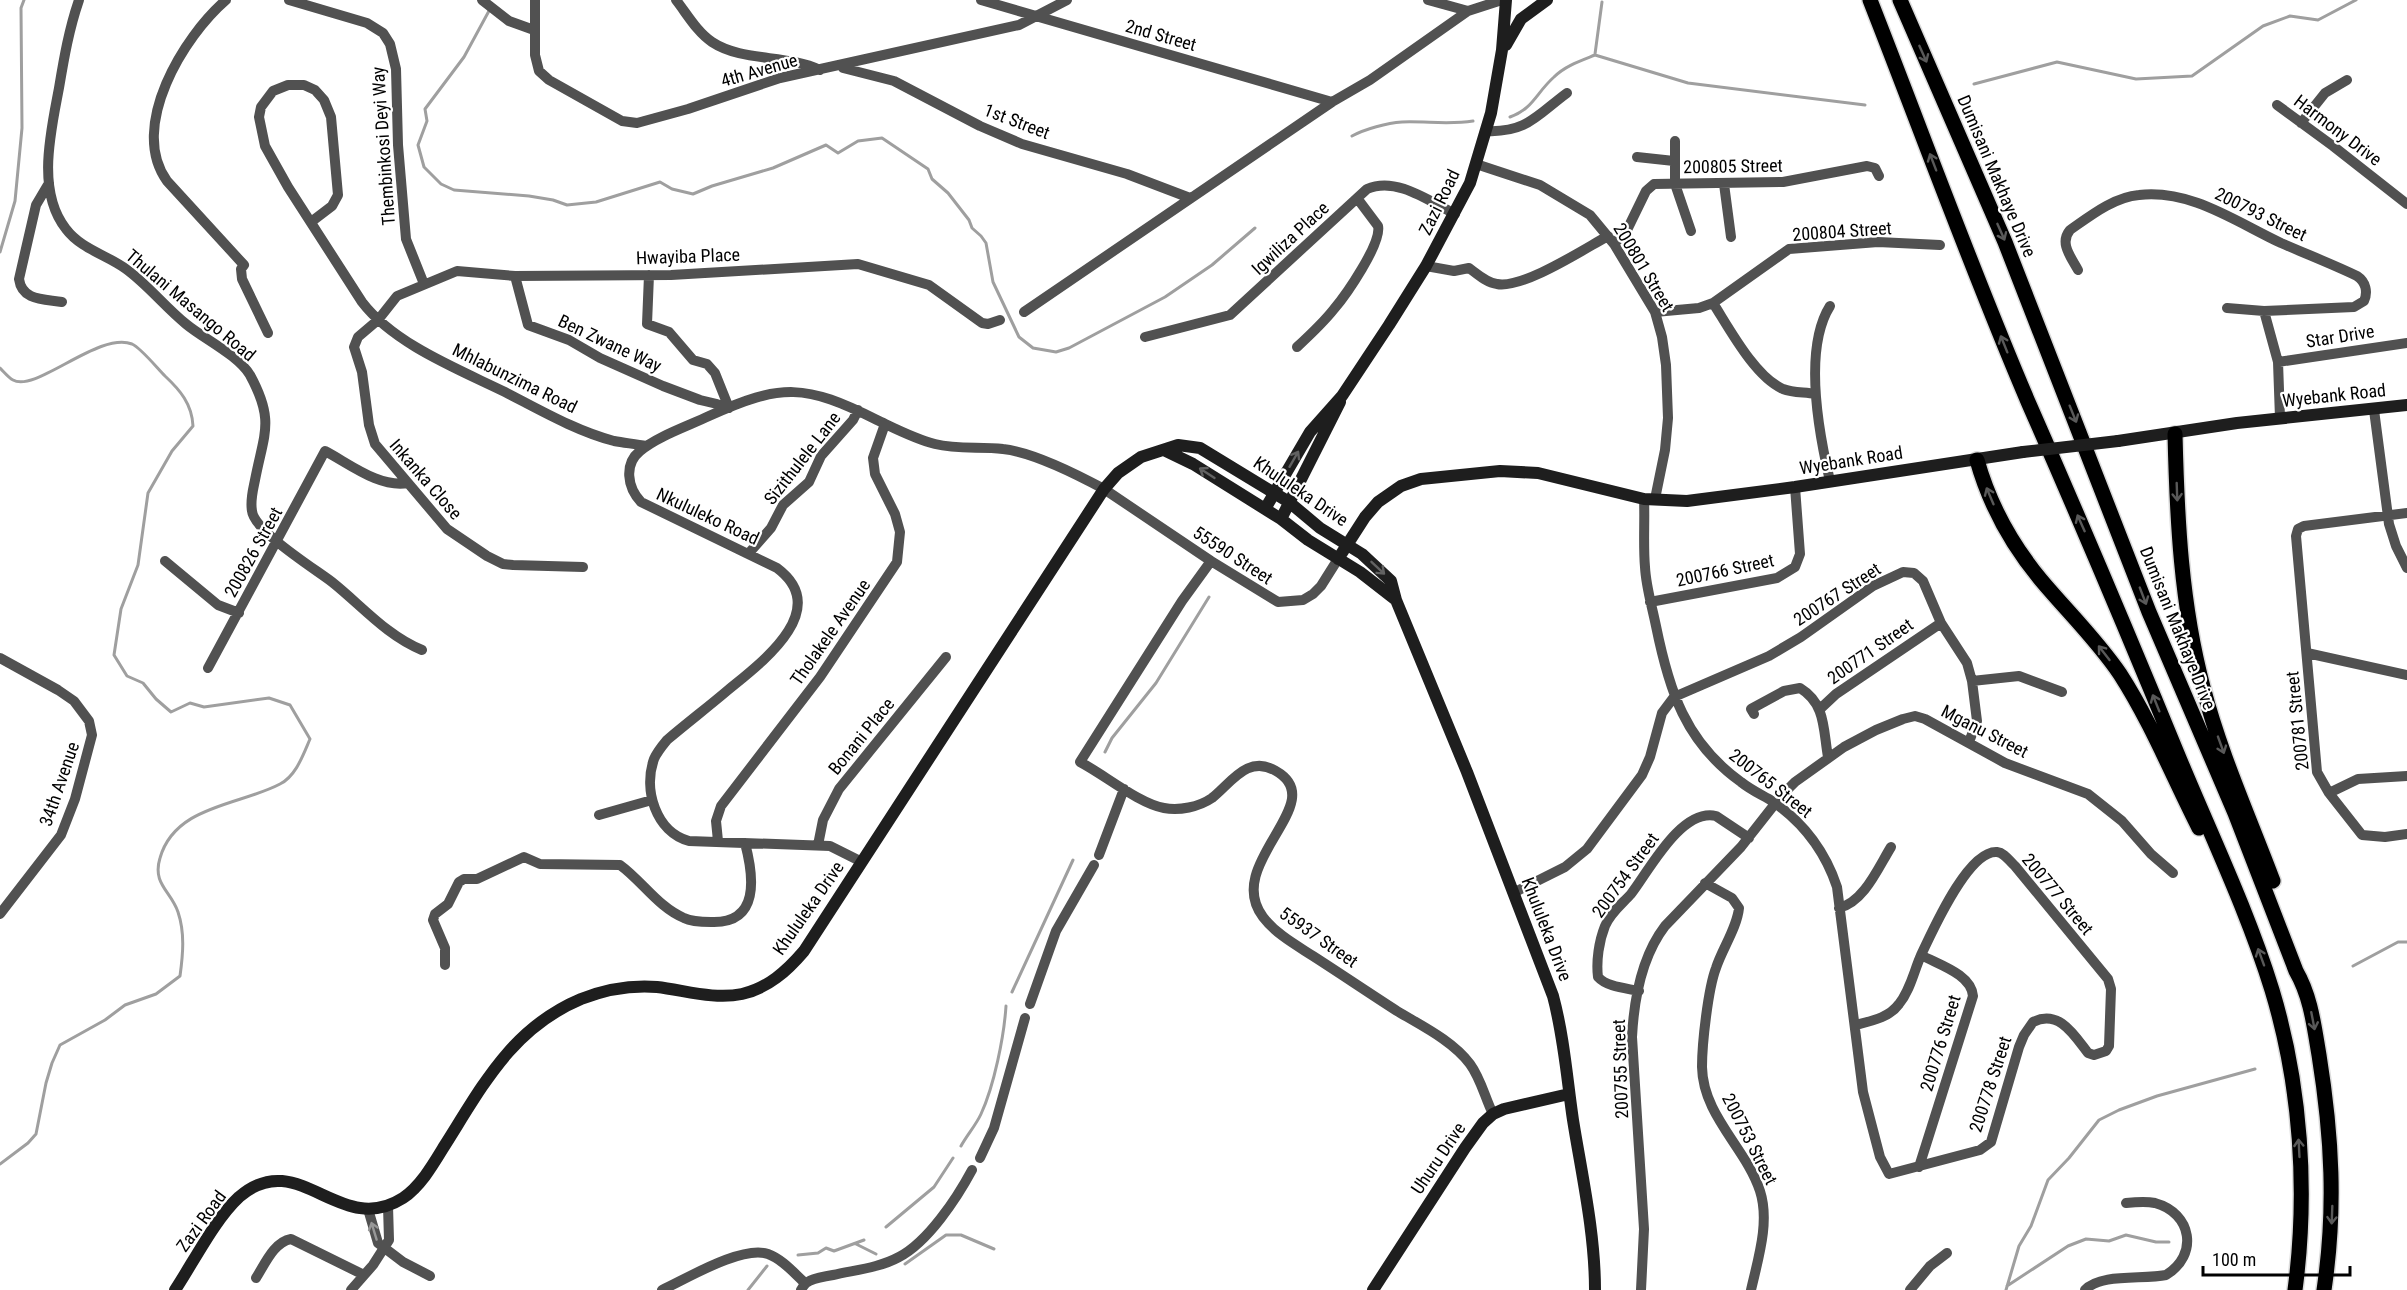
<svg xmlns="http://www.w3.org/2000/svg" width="2407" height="1290" viewBox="0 0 2407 1290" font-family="'Roboto Condensed',sans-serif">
  <rect width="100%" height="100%" fill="#fff"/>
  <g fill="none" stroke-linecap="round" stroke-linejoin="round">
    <path stroke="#9f9f9f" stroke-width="3" d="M490,9L464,57L425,109L427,121L418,145L424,167L441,184L454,190L529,196L553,200L567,205L596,202L660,182L672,189L693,194L712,186L773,168L826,145L838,153L858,141L882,138L928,169L932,179L948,193L969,220L972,228L981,236L986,243L993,282L1019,337L1033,348L1056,352L1069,348L1165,297L1212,265L1255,228
      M1595,54L1602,2
      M1974,84L2057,62L2136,79L2192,76L2263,26L2290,16L2318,20L2356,0
      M1510,117C1533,109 1536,93 1554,77C1565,66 1580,61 1595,55L1688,83L1865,105
      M1352,136C1365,129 1387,123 1402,122C1426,121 1449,125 1473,121
      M0,252L15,201L22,128L21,8L24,0
      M0,368C4,372 9,378 13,380C36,393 99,331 132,344C141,348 157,368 165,376C180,390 192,404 193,426L172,451L148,493L138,565L121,609L114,655L127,676L143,683L156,699L171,712L190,703L204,707L269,698L290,705L310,739C303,755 296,776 280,784C241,805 175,805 160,858C152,884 171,891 178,912C185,933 183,954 180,976L156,994L125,1005L105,1020L60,1045L52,1063L46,1083L36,1134L28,1143L0,1164
      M1105,752L1112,738L1156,683L1209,597
      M2353,966L2398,942H2407
      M1012,992L1073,860
      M961,1146C967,1135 976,1125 981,1114C994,1086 1004,1037 1006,1006
      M886,1227L934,1187L953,1158
      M856,1244L876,1254
      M798,1255L818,1253L826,1248L834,1251L864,1240
      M905,1264L946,1235H961L994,1249
      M2007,1286L2068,1246L2086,1239L2109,1241L2126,1235L2156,1242H2169
      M748,1290L767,1266
      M2006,1290L2019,1246L2031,1226L2048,1180L2069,1158L2099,1120L2119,1110L2157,1096L2255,1069"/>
    <defs>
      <path id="primary" d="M1870,0C1923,135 1972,271 2029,404C2080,520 2129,636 2177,753C2209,831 2247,909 2272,990C2301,1086 2308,1191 2295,1290
        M1900,0L2005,242L2149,612L2235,813L2296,971C2311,997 2314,1026 2319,1055C2332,1136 2336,1209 2324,1290
        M2175,434C2177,519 2181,604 2203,687C2220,753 2249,817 2273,881
        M1977,460C1989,503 2012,545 2041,580C2067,611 2097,640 2120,674C2151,722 2173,777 2199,828"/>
    </defs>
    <use href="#primary" stroke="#dbdbdb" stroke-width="18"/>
    <path stroke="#515151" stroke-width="10" d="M79,0C69,29 64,58 59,88C51,131 36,191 66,229C81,249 107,255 126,269C148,285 165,307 186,324C204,339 238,355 250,375C275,421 264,433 255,480C253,490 250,500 252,511C254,531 315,569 332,582C361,605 387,636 422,650
      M226,0C184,36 128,127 167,181L244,265L241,269L242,279L268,333
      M289,0L367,23L383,33L390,44L396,69L398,145L406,239L424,284
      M482,0L509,21L534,30
      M535,0V55L539,71L549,80L622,121L637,123L688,109L780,78L1019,25L1067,0
      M676,0C687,14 697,32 712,42C742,62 787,54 820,70
      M981,0L1332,102
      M1428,0L1468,11
      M843,68L894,81L980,126L1022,144L1127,174L1190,198
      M2277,105L2333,146L2407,204
      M2301,123L2325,93L2347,80
      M1486,131C1527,133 1537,115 1567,93
      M1675,141V184L1691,231
      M1637,157L1674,161
      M1476,164L1540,185L1590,215L1614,244L1655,312L1662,337L1666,365L1668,418L1665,450L1655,499
      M49,183L36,205L19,279C22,301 44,299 62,302
      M1724,184L1731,237
      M311,222L332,206L338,195L331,117L324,100L315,90L304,85H288L273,91L261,107L259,117L265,146L288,187L362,302C394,344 458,369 505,392C540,410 576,431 614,441C625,443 636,444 646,446
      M1614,244L1627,230L1646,191L1654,184L1783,182L1867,166L1875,168L1879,176
      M1426,266L1454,271L1469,268C1477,274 1487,283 1497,284C1523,289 1584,249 1608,236
      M2078,270C2071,257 2059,243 2070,230C2090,216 2114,197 2139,195C2191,189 2236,222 2281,243C2306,254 2332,264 2357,276C2366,282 2368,292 2364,301L2354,307L2264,311L2227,308
      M649,275L647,324L669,332L693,360L707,364L715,373L729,408
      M515,276L528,325L569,340L600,358L663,386L700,400L717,404L725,409
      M1713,303C1729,328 1755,377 1783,389C1793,393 1805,392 1815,394
      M2264,311L2278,362L2280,418
      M1024,312L1332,102L1370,80L1468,11L1502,0
      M1655,312L1699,308L1713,303L1789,249L1878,242L1940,245
      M1145,337L1230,315L1367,189C1396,176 1429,201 1455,214
      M1297,347C1310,335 1323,323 1334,309C1346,295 1382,243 1378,226L1357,198
      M2278,362L2407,343
      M2374,410L2389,524L2396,546L2407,568
      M1830,481C1819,434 1803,349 1830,306
      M1644,499C1645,521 1643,544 1645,567C1646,587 1652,606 1656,626C1669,690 1685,742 1741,782C1751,790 1762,795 1772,801C1804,823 1825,851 1837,887L1863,1092L1880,1157L1889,1174L1980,1150L1991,1142L2019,1047L2024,1035L2033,1022C2059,1009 2074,1035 2088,1053L2094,1055L2106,1051L2109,1046L2111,989L2108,979L2015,866C2009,861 2005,853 1997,852C1968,850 1933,930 1922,953C1914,970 1911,989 1899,1004C1889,1018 1871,1021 1855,1025
      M2407,513L2304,526L2298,529L2296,536L2317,772L2329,793L2362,835L2385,837L2407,834
      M749,553L771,528L783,505L809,482L821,456L853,420L858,410
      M165,561L218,605L239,613
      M1211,561L1182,601L1080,762C1105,775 1138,803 1164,808C1179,811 1199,807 1212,798C1231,783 1248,754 1276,771C1332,803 1222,863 1263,917C1276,934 1296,945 1313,956C1341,974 1369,993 1397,1011C1422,1026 1453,1041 1470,1064C1481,1079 1485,1098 1493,1114
      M583,567L513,565L503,564L487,556L447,529L375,444L369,425L362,372L354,347L358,337L378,320L397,296L457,271L515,276L671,275L858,264L929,285L982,323L988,324L1000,320
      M1650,602L1777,578L1795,567L1800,554L1795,487
      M2307,653L2407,675
      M0,658L58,690L74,701L89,721L92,735L75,799L61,835L0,914
      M208,668L325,451C350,464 379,488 408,483
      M1972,681L2019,676L2062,692
      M1820,709L1836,694L1941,623
      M1754,714L1751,709L1784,691L1800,688C1826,704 1823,729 1828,757
      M2329,793L2358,779L2407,776
      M599,815L652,800
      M718,841L716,821L721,806L820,677L897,562L900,532L895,514L875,474L873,458L885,424
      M818,845L823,820L839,789L946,657
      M1099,855L1124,789
      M862,862L830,846L689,841C656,832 643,790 654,759C657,752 662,746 667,740C687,723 708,707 728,690C761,663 833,610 777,568L641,502C627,487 624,464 640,451C658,436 688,426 709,416C782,383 805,384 877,420C896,429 915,439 935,444C958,450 981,446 1003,449C1032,452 1078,475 1104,489L1211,561L1278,602L1303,600L1313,594L1321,586L1338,559
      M1705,883L1732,898L1739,908C1737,928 1722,949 1716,968C1708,989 1702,1044 1702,1067C1703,1116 1746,1148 1760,1191C1770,1222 1758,1259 1751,1290
      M1513,893L1565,867L1587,849L1642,775L1650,757L1662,713L1674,697L1769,656L1801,637L1873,586L1903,572L1914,573L1923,581L1941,623L1967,663L1972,681L1977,721L1969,742
      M1839,908C1864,902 1878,868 1891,847
      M445,965V948L433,920L435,914L448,904L459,882L464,879H477L524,857L540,864L620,865C642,881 658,907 684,918C692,922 702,922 711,922C760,924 754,877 745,843
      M1639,991C1625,988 1607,987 1598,977C1596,961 1599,941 1605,926C1610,913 1622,904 1631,894C1649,871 1681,808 1716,816L1749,838
      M1030,1004L1056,931L1094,865
      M980,1158L994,1128L1025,1018
      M1919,1167L1973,996C1971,974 1939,965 1921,955
      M368,1209L378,1243L403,1262L430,1276
      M256,1278C265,1264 274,1242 291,1239L364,1275
      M351,1290L373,1265L389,1240L388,1206
      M662,1290C686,1279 742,1245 768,1254C782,1259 794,1273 805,1283
      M801,1290C802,1288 805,1284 806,1283C814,1277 824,1277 833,1275C854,1270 879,1268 899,1257C928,1242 957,1198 972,1170
      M1641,1290L1644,1229L1632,1037C1634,999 1642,956 1665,926L1741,847L1781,796L1795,782L1844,747L1876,730L1903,719L1915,716L1925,719L2005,763L2088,794L2122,821L2151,854L2173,873
      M1910,1290L1930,1266L1947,1253
      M2085,1290C2101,1273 2143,1280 2166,1275C2199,1255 2192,1213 2155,1203C2146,1201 2135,1202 2126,1203"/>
    <path stroke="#1e1e1e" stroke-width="12" d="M1506,45L1521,19L1547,0
      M2118,441L2237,423L2407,405
      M1164,450L1193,464L1281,519L1308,540L1360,572L1396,600
      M1265,509L1310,432L1342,396L1389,325L1426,266L1470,183L1491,113L1502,50L1506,0
      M1281,519L1340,402
      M1338,559L1365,517L1378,502L1401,486L1421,479L1500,471L1538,473L1644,499L1687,501L1795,487L2023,452
      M175,1290C193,1263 215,1219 239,1197C299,1145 339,1239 403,1198C421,1186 434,1163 445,1145C483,1085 512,1028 581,999C604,990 632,985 657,987C684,990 714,1000 742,994C768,988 787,971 804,951L1104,489L1118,473L1141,457L1178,445L1200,448L1289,502L1320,528L1362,554L1391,581L1396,600L1467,772L1553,996C1564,1037 1567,1079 1573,1120C1582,1176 1595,1233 1595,1290
      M1373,1290L1465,1148L1483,1123L1493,1114L1504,1109L1569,1094"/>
    <use href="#primary" stroke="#000" stroke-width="15"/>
    <path stroke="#1e1e1e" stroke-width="12" d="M2023,452L2118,441"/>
  </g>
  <defs><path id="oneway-shaft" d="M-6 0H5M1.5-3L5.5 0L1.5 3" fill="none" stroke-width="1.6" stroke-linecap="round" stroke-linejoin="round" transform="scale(1.5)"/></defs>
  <g stroke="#595959">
    <use href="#oneway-shaft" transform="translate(1923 54) rotate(66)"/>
    <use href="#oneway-shaft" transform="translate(1933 162) rotate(-111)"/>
    <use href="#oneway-shaft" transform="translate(2001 232) rotate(66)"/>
    <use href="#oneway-shaft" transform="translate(2004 344) rotate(-112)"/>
    <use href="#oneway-shaft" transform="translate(2073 414) rotate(68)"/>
    <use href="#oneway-shaft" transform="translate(2177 492) rotate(88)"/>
    <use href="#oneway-shaft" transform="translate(1990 496) rotate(-113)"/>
    <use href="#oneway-shaft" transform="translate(2081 523) rotate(-114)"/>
    <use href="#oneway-shaft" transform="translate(2143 596) rotate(69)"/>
    <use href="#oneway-shaft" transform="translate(2104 653) rotate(-128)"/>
    <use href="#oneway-shaft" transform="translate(2156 703) rotate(-112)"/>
    <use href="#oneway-shaft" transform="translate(2221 745) rotate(70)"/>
    <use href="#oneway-shaft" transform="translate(2261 957) rotate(-110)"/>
    <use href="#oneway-shaft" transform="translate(2313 1021) rotate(79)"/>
    <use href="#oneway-shaft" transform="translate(2299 1148) rotate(-93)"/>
    <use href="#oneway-shaft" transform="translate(2332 1215) rotate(92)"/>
  </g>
  <g stroke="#626262">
    <use href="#oneway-shaft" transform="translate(1294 459) rotate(-60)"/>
    <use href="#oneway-shaft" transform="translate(1207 473) rotate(-147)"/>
    <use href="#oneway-shaft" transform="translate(1378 568) rotate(43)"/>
  </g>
  <use stroke="#979797" href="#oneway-shaft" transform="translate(374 1231) rotate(-107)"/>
  <g text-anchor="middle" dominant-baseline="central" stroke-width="4.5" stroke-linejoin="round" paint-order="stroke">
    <g font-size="18" fill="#000" stroke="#fff">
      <text transform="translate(1161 35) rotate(16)">2nd Street</text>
      <text transform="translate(759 70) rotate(-16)">4th Avenue</text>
      <text transform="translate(1017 121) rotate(21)">1st Street</text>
      <text transform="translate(2338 130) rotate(37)">Harmony Drive</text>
      <text transform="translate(383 146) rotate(-94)">Thembinkosi Deyi Way</text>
      <text transform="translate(1733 166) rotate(-1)">200805 Street</text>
      <text transform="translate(1997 176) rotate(67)">Dumisani Makhaye Drive</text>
      <text transform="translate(1439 202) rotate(-64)">Zazi Road</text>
      <text transform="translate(2261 214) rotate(26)">200793 Street</text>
      <text transform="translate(1842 231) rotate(-4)">200804 Street</text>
      <text transform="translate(1290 238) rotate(-43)">Igwiliza Place</text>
      <text transform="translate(688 256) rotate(-2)">Hwayiba Place</text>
      <text transform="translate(1644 267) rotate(59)">200801 Street</text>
      <text transform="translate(191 305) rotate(40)">Thulani Masango Road</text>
      <text transform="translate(2340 336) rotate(-9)">Star Drive</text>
      <text transform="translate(610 343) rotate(25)">Ben Zwane Way</text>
      <text transform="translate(515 378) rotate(26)">Mhlabunzima Road</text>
      <text transform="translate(2334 395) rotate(-6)">Wyebank Road</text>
      <text transform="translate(802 458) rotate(-52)">Sizithulele Lane</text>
      <text transform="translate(1851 460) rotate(-9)">Wyebank Road</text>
      <text transform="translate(426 479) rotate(49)">Inkanka Close</text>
      <text transform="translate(1301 491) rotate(34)">Khululeka Drive</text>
      <text transform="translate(708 516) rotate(25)">Nkululeko Road</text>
      <text transform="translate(253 552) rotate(-61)">200826 Street</text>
      <text transform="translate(1233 555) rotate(33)">55590 Street</text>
      <text transform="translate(1725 570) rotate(-12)">200766 Street</text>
      <text transform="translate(1837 594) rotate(-33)">200767 Street</text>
      <text transform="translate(2178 628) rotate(68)">Dumisani Makhaye Drive</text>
      <text transform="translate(830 632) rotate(-55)">Tholakele Avenue</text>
      <text transform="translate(1870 651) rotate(-35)">200771 Street</text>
      <text transform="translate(2297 721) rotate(-96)">200781 Street</text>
      <text transform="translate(1985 731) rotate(27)">Mganu Street</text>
      <text transform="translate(861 736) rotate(-51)">Bonani Place</text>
      <text transform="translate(1771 783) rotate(38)">200765 Street</text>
      <text transform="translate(59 784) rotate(-71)">34th Avenue</text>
      <text transform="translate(1625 875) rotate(-54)">200754 Street</text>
      <text transform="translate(2058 894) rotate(50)">200777 Street</text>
      <text transform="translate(808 908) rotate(-55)">Khululeka Drive</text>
      <text transform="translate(1547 929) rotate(69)">Khululeka Drive</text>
      <text transform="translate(1319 937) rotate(35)">55937 Street</text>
      <text transform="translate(1940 1043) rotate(-73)">200776 Street</text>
      <text transform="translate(1620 1069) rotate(-92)">200755 Street</text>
      <text transform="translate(1990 1084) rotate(-72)">200778 Street</text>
      <text transform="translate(1750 1139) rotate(63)">200753 Street</text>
      <text transform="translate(1438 1158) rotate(-56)">Uhuru Drive</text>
      <text transform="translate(201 1221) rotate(-54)">Zazi Road</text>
    </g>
  </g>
  <path d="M2203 1266v9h147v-9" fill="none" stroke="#000000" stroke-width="3"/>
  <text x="2212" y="1266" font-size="18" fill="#000000" stroke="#ffffff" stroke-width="4.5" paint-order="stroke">100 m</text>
</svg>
